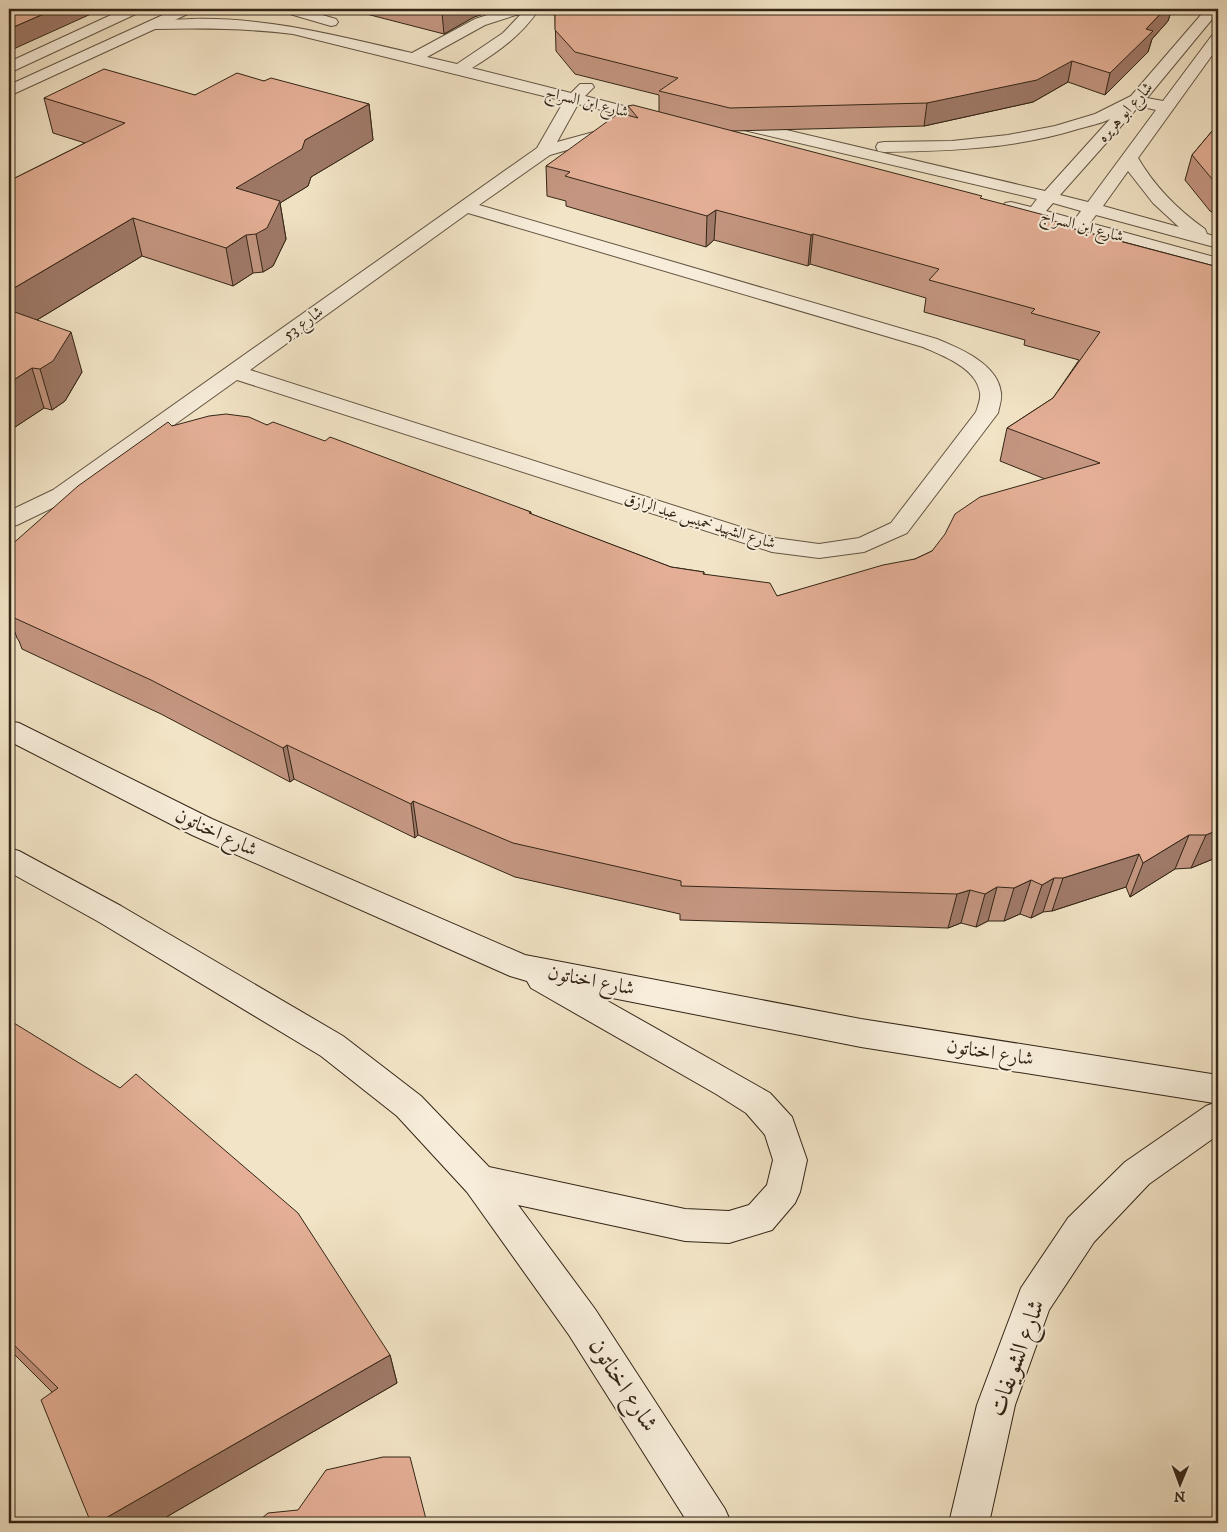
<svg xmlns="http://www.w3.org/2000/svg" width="1227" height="1532" viewBox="0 0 1227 1532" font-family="'IM FELL DW Pica',Amiri,serif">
  <rect width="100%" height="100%" fill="#f2e4c6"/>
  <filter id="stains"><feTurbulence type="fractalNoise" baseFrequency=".004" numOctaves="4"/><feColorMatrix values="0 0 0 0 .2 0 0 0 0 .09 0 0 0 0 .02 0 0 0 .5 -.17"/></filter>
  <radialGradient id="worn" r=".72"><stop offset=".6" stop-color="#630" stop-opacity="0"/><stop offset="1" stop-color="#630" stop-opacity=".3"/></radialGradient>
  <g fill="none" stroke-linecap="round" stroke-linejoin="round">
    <defs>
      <path id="minor" d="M281,9H302L336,19L338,22L336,25L331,26L283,12Z
        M506,9H539C522,35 499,51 472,68L571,93L580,84H592L594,87L585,96L670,118L672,121L670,124L664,126L578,104L557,142L616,126L622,128L624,131L622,134L550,155L479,205L937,339C961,349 998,364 1001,393C1002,400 999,407 998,413L907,533L864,552L819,558L772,552L237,380L69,500L17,525L9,527V511L53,490L537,148L564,101L293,34C246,28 201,28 154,29L149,28L147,25L149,22C162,19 177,20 191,19C269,17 337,36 412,53L475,19ZM522,13L503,33L457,64L427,57L485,25ZM468,213L923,347C943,356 977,368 980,393C981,399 978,406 976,412L891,523L859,538L819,544L775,538L250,370Z
        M1206,9H1218V12L1147,98L1163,101L1213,34L1218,33V47L1138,158C1155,187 1178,210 1205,229L1207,234L1218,237V248L1096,215L1090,223L1218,258V270L1005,211L1002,207L1005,203L1011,202L1031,207L1037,199L727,126L721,124L719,121L721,118L727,116L1045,191L1110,119C1100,124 1088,126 1078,129C1014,149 949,151 884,152L878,151L876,147L878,143L884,142L952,141L1008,135L1055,126L1095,114L1131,96ZM1139,106L1156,110L1088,202L1060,195ZM1128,171L1153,203L1179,227L1103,206ZM1053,203L1081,211L1075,219L1046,211Z"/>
      <path id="tertiary" d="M124,9H142L140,12L9,73V62Z
        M176,9H194L192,12L9,96V85Z"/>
      <path id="secondary" d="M9,721L19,723L212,819L525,955L861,1019L1218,1075V1135L1149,1184L1094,1242L1049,1310L1015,1405L989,1523H949L977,1405L1021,1288L1068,1218L1125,1162L1206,1106L1214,1103L861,1047L597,995L770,1093L792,1117L807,1160L800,1192L795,1203L772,1230L729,1243L685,1241L518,1205L595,1309L725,1509L731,1523H688L569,1335L467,1192L397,1116L321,1056L99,922L9,872V848L19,851L121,906L343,1036L421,1096L489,1167L685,1209L729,1211L749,1205L767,1185L773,1160L765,1135L746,1113L716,1094L531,988L527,981L510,976L192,835L9,741Z"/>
    </defs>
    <use href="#minor" stroke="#635542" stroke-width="2"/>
    <use href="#tertiary" stroke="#635542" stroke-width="2"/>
    <use href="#secondary" stroke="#332516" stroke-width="2"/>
    <use href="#minor" fill="#f7edda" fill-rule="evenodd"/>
    <use href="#tertiary" fill="#f7edda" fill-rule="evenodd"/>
    <use href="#secondary" fill="#f7edda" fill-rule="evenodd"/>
  </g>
  <path fill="#c49681" stroke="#332516" d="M347,9H499L474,17L444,34Z
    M539,9H1176L1170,15L1168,21L1152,39L1148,52L1105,95L1068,82L1033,102L924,126L731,131L982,199L1048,219L1071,228L1218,267V857L1191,868L1175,869L1130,897L1126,887L1052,911L1043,912L1031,918L1020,914L1004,921H988L976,927L961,923L948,928L680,920V914L515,877L418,835L415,838L294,779L290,782L161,714L22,649L19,641L17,638L9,616V547L172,426L267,425L531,512V514L671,567L704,572V574L777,596L915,559L932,551L1045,479L1000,461L1007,428L1053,398L1079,360L1024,345L1025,340L924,312L926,298L810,264L808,266L714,240L706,247L566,206V201L547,196L546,166L628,116V106L659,112V95L575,74L556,51L555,15L539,12Z
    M264,81L369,104L373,140L311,177L308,186L280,203L286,239L273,266L263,272L253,273L233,286L142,256L37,320L82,372L65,401L52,410L44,408L9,431V181L85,143L53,133L44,98L195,95Z
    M1218,124V215L1210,211L1185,180L1192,155Z
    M9,1020L390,1355L397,1383L156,1523H91L52,1392L9,1349Z"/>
  <path fill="#a07a69" stroke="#332516" d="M55,9H102L9,51V29Z
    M450,9H499L474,17L444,34L442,13Z
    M1165,9H1176L1170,15L1168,21L1152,39L1148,52L1105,95L1110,73L1146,29Z
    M1072,61L1068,82L1033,102L924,126L927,103Z
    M369,104L373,140L311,177L308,186L280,203L286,239L273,266L263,272L256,234L236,188L305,140Z
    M716,210L714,240L706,247L707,216Z
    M133,218L142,256L9,337V291Z
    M813,234L810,264L808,266L811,235Z
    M246,235L253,273L233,286L226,248Z
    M71,332L82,372L65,401L52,410L40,369Z
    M32,368L44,408L9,431V383Z
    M287,745L294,779L290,782L283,748Z
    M413,801L418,835L415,838L411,804Z
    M1218,830V857L1191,868L1206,835Z
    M1189,835L1175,869L1130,897L1143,863Z
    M1139,854L1126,887L1052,911L1063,878Z
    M1054,878L1043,912L1031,918L1042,885Z
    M1031,880L1020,914L1004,921L1014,888Z
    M997,887L988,921L976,927L985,894Z
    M970,890L961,923L948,928L957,894Z
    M390,1355L397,1383L156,1523H97Z"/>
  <path fill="#e4af96" stroke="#332516" d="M9,9H55L9,29Z
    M427,9H450L442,13Z
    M555,9H1165L1146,29L1153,31L1110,73L1072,61L1037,80L927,103L730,108L659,91L678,78L575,52L555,30Z
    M104,69L195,95L237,73L264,81L271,78L369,104L305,140L302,149L236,188L280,201L267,228L256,234L246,235L226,248L133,218L9,291V181L125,123L44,98Z
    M633,105L982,196L980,198L1048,216L1047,219L1072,226L1070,228L1218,267V830L1206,835H1189L1143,863L1139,854L1063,878H1054L1042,885L1031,880L1014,888L997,887L985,894L970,890L957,894L681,886V881L513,843L413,801L411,804L287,745L283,748L151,680L10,616V611L9,609V547L78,486L168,422L172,426L209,416L226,414L249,417L267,425L273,422L325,441L330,437L531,512L529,513L671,567L704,572L703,574L770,583L777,596L883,565L915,559L932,551L945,534L955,514L980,497L1100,463L1007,428L1053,398L1100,332L1031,313L1035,309L929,280L939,269L813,234L811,235L716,210L707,216L565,176L570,172L546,166L619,113L638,118L628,106Z
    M1218,124V186L1192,155Z
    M9,310L71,332L53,361L40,369L32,368L9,383Z
    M9,1020L120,1088L136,1074L298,1213L390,1355L97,1523H91L41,1400L58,1388L9,1340Z
    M383,1457H410L427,1523H256L268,1513L298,1510L326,1470Z"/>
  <g text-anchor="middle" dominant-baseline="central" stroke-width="4" stroke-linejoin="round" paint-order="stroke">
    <g font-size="16" fill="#332516" stroke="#f7edda">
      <text transform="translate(587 102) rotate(14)">شارع ابن السراج</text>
      <text transform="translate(1125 112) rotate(-48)">شارع ابو هريره</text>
      <text transform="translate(1082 226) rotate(15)">شارع ابن السراج</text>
      <text transform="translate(303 323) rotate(-36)">شارع 53</text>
      <text transform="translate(700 521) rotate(17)">شارع الشهيد خميس عبد الرازق</text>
    </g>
    <g font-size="20" fill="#332516" stroke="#f7edda">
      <text transform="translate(216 833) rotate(25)">شارع اخناتون</text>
      <text transform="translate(591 981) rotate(11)">شارع اخناتون</text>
      <text transform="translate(990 1053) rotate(9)">شارع اخناتون</text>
    </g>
    <g font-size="24" fill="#332516" stroke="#f7edda">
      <text transform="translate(1017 1358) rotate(-70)">شارع الشويفات</text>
      <text transform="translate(623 1385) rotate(57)">شارع اخناتون</text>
    </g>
  </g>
  <rect width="1227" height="1532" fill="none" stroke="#f2e4c6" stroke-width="30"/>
  <rect x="10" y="10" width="1207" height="1512" fill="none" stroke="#332516" stroke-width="2.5"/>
  <rect x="15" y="15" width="1197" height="1502" fill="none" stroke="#332516"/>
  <g transform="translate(1180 1484) rotate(181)" stroke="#f7edda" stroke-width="4" paint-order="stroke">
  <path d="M0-4L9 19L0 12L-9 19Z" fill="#332516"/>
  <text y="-8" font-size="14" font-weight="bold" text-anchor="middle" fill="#332516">N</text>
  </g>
  <rect width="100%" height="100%" filter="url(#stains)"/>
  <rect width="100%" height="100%" fill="url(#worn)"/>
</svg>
